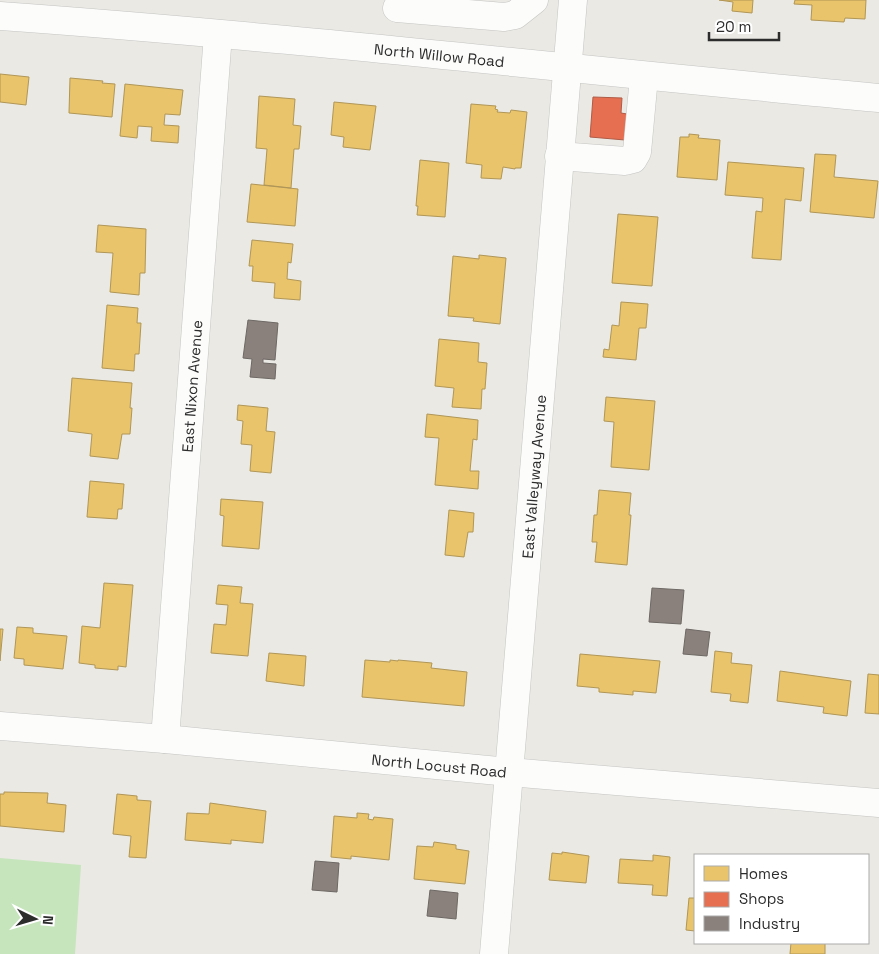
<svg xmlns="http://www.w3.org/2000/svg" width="879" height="954" viewBox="0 0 879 954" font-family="'Space Grotesk',sans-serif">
  <rect width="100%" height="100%" fill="#eae9e3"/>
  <path fill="#c6e5bd" d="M0,858L81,865L75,954H0Z"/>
  <path fill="#e9c46a" stroke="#b09657" d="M719,0H753L752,13L732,11L733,2Z
    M795,0H866L865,19L845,18L844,22L811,20L812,5L794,4Z
    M0,74L29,77L26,105L0,102Z
    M70,78L103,81L102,83L115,84L112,117L69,113Z
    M125,84L183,90L180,115L165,114L164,125L179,126L178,143L151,141L152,127L138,126L137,138L120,136Z
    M259,96L295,99L293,125L301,126L299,149H294L291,188L264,185L267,149L256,148Z
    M334,102L376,106L370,150L343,147L344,137L331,135Z
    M471,104L496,106L495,109L498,110L497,112L510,113L511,110L527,112L521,168H515V169L503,167L501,179L481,178L482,165L466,163Z
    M689,134L699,135L698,138L720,140L717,180L677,177L680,137H689Z
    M815,154L836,155L834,177L878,181L874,218L810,212Z
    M420,160L449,163L445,217L417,215L418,206H416Z
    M728,162L804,168L801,201L785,199L781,260L752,258L756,211L762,212L763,198L725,195Z
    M251,184L298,189L295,226L247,222Z
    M618,214L658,217L652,286L612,283Z
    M98,225L146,229L145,273H140L139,295L110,292L113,253L96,252Z
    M252,240L293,244L291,263L288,262L287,279L301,281L300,300L274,298L275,283L252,281L253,266H249Z
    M479,255L506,258L500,324L473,321L474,318L448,316L453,256L479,259Z
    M621,302L648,304L646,328H639L636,360L603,357L604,349L609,350L612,325L619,326Z
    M107,305L138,308L137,323H141L139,354H135L134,371L102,368Z
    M439,339L479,343L478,362L487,363L485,389H482L481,409L452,407L454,388L435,386Z
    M72,378L132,383L130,408H132L130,434H122L118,459L90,456L92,434L68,431Z
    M606,397L655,401L649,470L611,467L614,422L604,421Z
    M238,405L268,408L266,431L275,432L271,473L250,471L252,445L241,444L243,421L237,420Z
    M427,414L478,420L477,440L473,439L470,471H479L478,489L435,485L439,438L425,437Z
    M90,481L124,484L122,509H118L117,519L87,517Z
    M599,490L631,493L629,515H631L627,565L595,562L597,542H592L594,515H597Z
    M221,499L263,502L259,549L222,546L224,516L220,515Z
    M449,510L474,513L473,532H468L464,557L445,555Z
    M104,583L133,585L126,667L118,666V670L95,668V665L79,663L82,626L100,628Z
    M218,585L242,587L240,603L253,604L248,656L211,653L214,624L226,625L228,605L216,604Z
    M17,627L33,628V633L67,636L63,669L24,665V659L14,658Z
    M0,629H3L0,661Z
    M715,651L732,653L731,663L752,665L748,703L730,701L731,694L711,692Z
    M269,653L306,656L304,686L266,681Z
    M580,654L660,661L656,693L633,691V695L599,692V688L577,686Z
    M365,660L390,662V660L398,661V660L432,663L431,668L467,672L464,706L362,697Z
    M780,671L851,681L847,716L823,713L824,707L777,701Z
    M868,674L879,675V714L865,713Z
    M4,792L48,793L47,803L66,805L64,832L0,826V794H4Z
    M117,794L137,796V800L151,801L146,858L129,857L131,836L113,834Z
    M210,803L266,811L263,843L231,840V844L185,840L187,813L209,814Z
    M357,813L369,814L368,819L373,820L374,817L393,819L389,860L351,856V859L331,857L334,816L357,818Z
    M434,842L456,845V849L469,851L465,884L414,879L417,846L433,847Z
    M562,852L589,856L586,883L549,880L552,853L562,854Z
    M653,855L670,857L667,896L652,895L653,885L618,883L620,859L653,861Z
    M689,898H695V931L686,930Z
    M791,943H825V954H790Z"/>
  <path fill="#e76f51" stroke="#af5b46" d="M593,97L622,98L621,113L627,114L625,140L590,137Z"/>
  <path fill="#8a817c" stroke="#6e6864" d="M248,320L278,323L275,360L263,359V363L276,364L275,379L250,377L252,359L243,358Z
    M652,588L684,590L681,624L649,622Z
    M686,629L710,632L707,656L683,654Z
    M315,861L339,863L337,892L312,890Z
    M430,890L458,893L456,919L427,916Z"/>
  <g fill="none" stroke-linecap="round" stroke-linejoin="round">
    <defs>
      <g id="minor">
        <path d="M397,8L504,17L515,15L534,0"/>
        <path id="s1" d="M0,16C294,37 586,71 879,98"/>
        <path d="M559,156L625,161L633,159L637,152L644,77"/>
        <path id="s2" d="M0,726L165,739L509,772L879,803"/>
        <path id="s3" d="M165,739L218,34"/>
        <path id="s4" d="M494,954L573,0"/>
      </g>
    </defs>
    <use href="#minor" stroke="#c4c4c3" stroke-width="29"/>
    <use href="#minor" stroke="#fcfcfb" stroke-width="28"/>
  </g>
  <g text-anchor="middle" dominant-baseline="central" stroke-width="5" stroke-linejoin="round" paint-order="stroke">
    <g font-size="15" fill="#2c2c2c" stroke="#fff">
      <text stroke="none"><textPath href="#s1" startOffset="441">North Willow Road</textPath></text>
      <text stroke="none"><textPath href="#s3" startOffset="354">East Nixon Avenue</textPath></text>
      <text stroke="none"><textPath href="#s4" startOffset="479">East Valleyway Avenue</textPath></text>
      <text stroke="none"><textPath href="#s2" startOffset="441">North Locust Road</textPath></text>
    </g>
  </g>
  <rect x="694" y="854" width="175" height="90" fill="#ffffff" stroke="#ababab"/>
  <rect x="704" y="866" width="25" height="15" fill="#e9c46a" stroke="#ababab"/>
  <text x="739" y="879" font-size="15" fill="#2c2c2c">Homes</text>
  <rect x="704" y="892" width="25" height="15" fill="#e76f51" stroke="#ababab"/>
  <text x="739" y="904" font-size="15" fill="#2c2c2c">Shops</text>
  <rect x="704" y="916" width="25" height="15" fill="#8a817c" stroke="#ababab"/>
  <text x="739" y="929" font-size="15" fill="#2c2c2c">Industry</text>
  <g transform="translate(35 919) rotate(95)" stroke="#ffffff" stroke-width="4" paint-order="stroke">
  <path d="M0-4L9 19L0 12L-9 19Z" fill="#2c2c2c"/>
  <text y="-8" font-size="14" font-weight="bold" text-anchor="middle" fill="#2c2c2c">N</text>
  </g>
  <path d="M709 32v8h70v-8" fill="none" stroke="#2c2c2c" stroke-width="2.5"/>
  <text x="716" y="32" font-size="15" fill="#2c2c2c" stroke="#ffffff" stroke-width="4" paint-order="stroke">20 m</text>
</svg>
